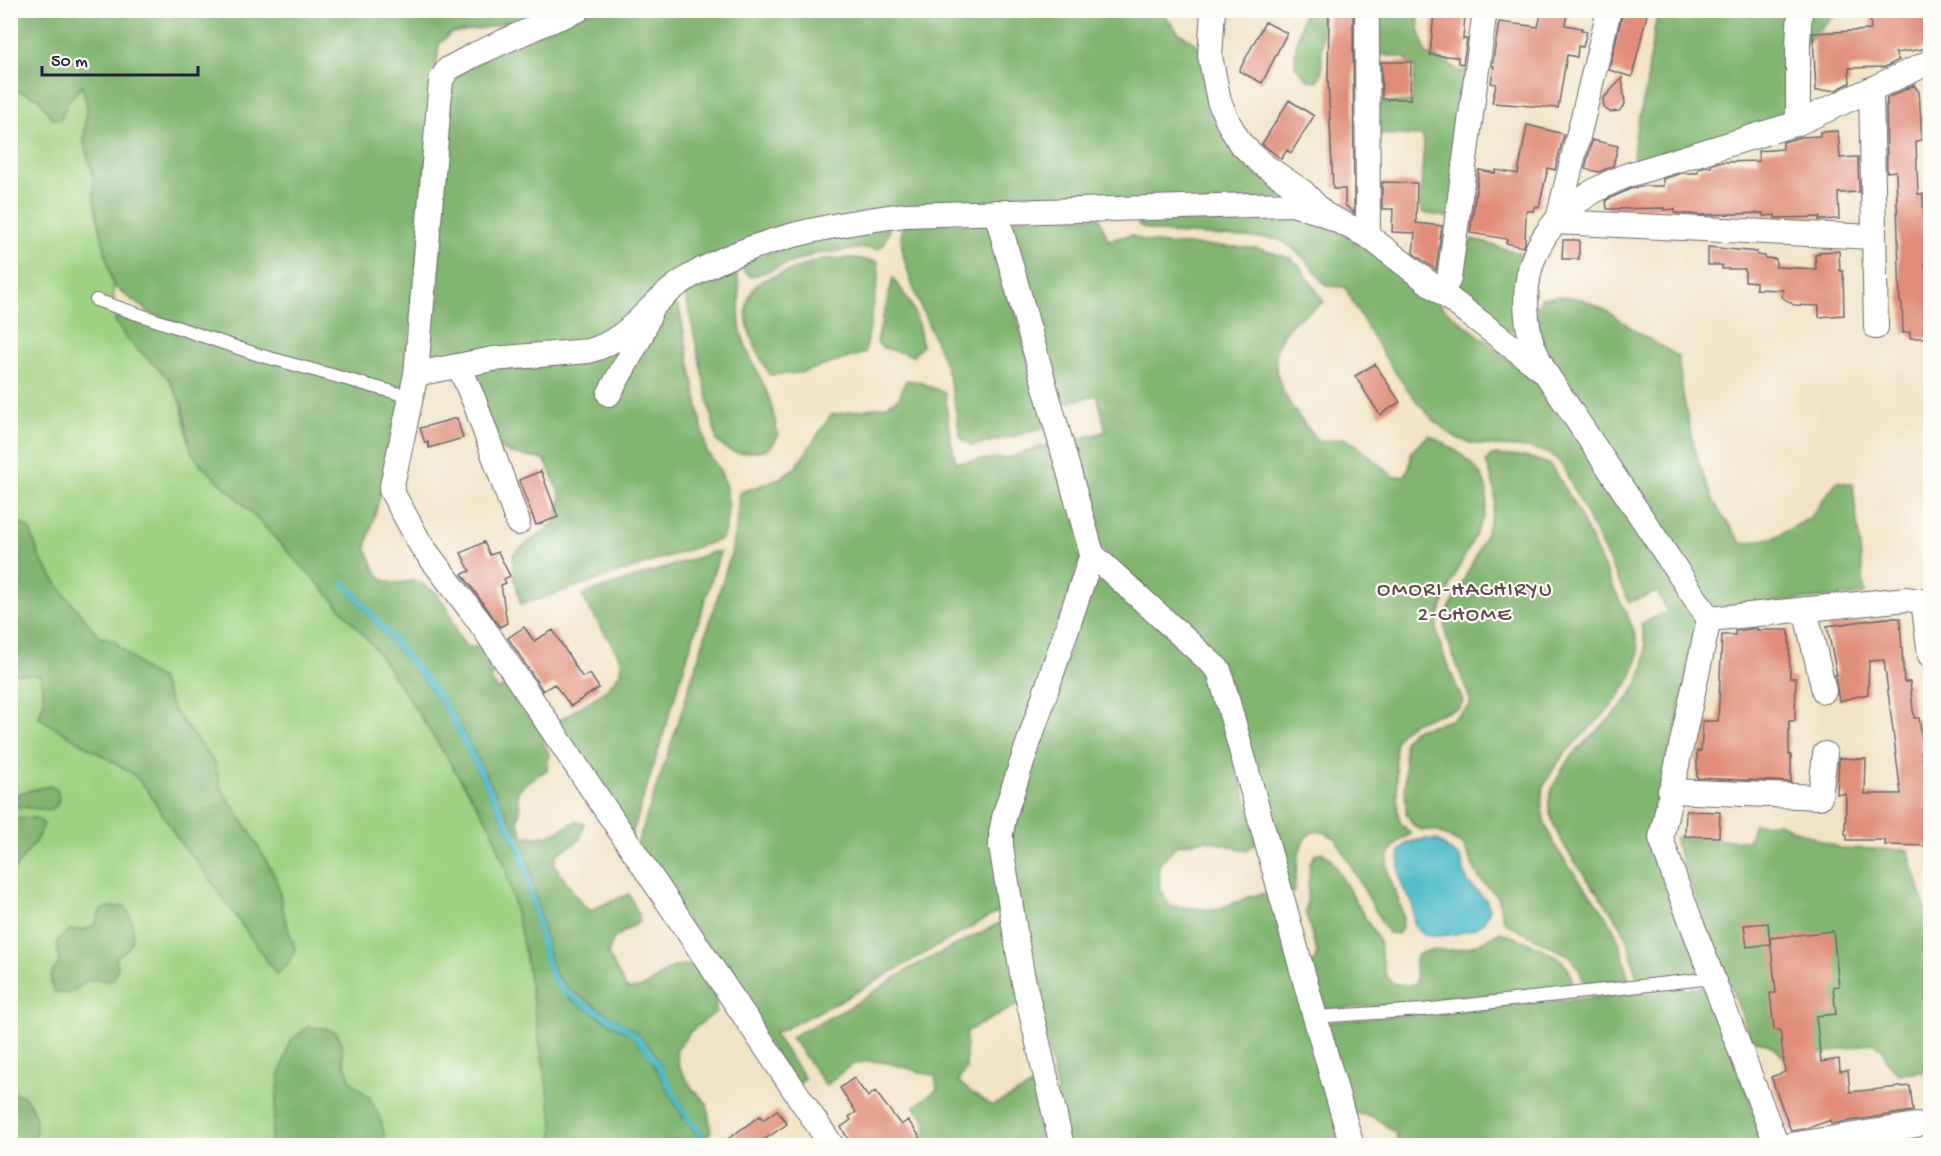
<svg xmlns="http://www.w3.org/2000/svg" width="1941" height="1156" viewBox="0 0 1941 1156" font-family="'Gochi Hand',sans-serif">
  <rect width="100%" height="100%" fill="#fdfcf7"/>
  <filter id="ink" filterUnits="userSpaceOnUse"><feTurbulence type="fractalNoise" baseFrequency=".0167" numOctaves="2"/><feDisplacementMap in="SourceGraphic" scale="12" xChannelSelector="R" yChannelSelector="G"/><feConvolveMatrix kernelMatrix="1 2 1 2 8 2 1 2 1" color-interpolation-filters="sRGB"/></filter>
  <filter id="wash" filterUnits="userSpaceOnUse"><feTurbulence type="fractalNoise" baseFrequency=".008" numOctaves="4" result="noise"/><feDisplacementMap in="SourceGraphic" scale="24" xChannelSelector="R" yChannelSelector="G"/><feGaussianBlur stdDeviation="1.35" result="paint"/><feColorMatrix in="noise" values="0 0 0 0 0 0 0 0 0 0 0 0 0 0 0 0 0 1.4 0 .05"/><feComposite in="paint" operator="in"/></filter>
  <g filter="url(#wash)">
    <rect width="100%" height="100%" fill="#f1e3c6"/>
    <path fill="#a0d282" stroke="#617a5e" stroke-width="1.5" d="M82,85L87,105L84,144L92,170L95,205L113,286L115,321L125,337L169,379L182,405L188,441L425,682L448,714L519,853L545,963L552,980L568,998L632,1036L647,1053L685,1121L702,1140L703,1145L11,1146V88L39,98L52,119H61L68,101Z"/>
    <path fill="#80b470" stroke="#516b56" stroke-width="1.5" d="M11,11H557L485,28L451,33L439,44L404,389L260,353L153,315L113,286L95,205L92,170L84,144L87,105L82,86L68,101L61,119H52L39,98L11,88Z
      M589,11H1161L1178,32L1194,42L1202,50L1222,117L1301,197L798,228L599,342L421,363L453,73Z
      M1304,11H1322V72L1317,82L1308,80L1295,66V51Z
      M1373,11H1418L1419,28L1426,54L1449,63L1458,71H1473L1452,218L1423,213L1420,205L1424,142L1422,136L1374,134V104L1412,101L1415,68L1405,58L1372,53Z
      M1659,11H1796L1792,115L1634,166C1631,140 1641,114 1646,88C1650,62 1651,36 1659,11Z
      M1803,11H1850C1825,16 1819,33 1801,49Z
      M1287,212L1349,236L1533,377L1562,409L1699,620L1652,832L1700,969L1697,973L1637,979C1633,963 1630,944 1623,930C1604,895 1547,839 1549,801C1549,793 1555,782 1559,775C1581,733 1637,711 1645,660C1647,648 1643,635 1641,624L1667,612L1658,592L1629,602L1562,465C1559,462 1556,458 1552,456C1533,443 1491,449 1467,442C1423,430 1366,328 1345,287L1326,286C1312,267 1300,250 1278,239L1169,233L1150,230L1138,225V216Z
      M1099,217L1108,240L1131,235L1145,241L1164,244L1257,248L1290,258L1298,264L1324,302C1311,311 1292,320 1283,334C1260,372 1296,414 1319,442L1344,438L1358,446L1394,477L1404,476L1410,465L1411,452L1429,435C1528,486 1477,518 1448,592C1444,602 1439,612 1437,623C1435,641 1455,682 1463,701L1460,707C1438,718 1403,717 1395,744L1398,813L1400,822L1411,834C1354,863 1421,903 1398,934L1388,933L1336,839C1296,811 1297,869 1294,893L1288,892L1224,666L1101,549L1066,443L1106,431L1097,395L1056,405L1008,231L1016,218Z
      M903,223L991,224L1047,428L972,446L963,440L960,434C955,411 953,385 944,362C932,330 892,254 903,223Z
      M887,224L889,231L884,244L878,249L865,248L816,254L751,277L742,269L740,264L805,239Z
      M1472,239L1526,255L1518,331L1499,329L1466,302L1456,282L1460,255Z
      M855,258L878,262L879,274L865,353L801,373L770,375C754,348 731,306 761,281L822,259Z
      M731,263C745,282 736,308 741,331C746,354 760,374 768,395C773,409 776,423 778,437L769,449C747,452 733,459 717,441L685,293Z
      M893,278C911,302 919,316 922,346L913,356L881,347L877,341Z
      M1559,296L1582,299L1607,311L1643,336L1678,356C1683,403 1692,453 1712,497C1719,514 1733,529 1742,544L1775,537L1810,518L1837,481L1853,484L1865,594L1727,607L1712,606L1547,363L1535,313L1542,298Z
      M670,300L679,308L707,453C730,476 732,510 722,539L521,605L514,577L513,554L556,521L561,497L545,460L509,453L495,446L471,371L589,357Z
      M121,312L395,397L405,406L366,547C377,576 381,590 414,580L436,592L449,611L458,636L467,647H479L490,653L494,670L491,680L498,690L511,683L537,726L549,754L547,770L527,782L517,792L520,807L518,822L524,836C548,839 556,833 576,821L584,823L580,840L557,854L554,864L581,903L590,910L629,894L639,915V922L614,938L608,954L626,988C648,993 656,974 674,967C680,965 688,965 694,965L715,996L716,1012L690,1032L676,1051L679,1067L692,1088L707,1103L711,1132L707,1137L688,1115L652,1049L635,1031L568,989L557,977L550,960L525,848L452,711L428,678L352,587L340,581L425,682L448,714L519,853L545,963L552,980L568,998L632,1036L647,1053L685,1121L702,1140L703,1145H553V1122L524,948L506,870L491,827L421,717L374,647L328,594L238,499L202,466L191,451L182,405L169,379L125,337L115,321Z
      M906,380L919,382L945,393L950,437L956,462L1010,457L1053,443L1084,546L1000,811L1006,907L846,998L774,1034L804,1077L805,1080L796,1085L637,845L677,726L731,554L736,530L739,493L778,479L797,466L831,415L886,406L899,398Z
      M1495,455L1527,457L1549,464C1575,499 1592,542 1610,581C1620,603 1638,629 1638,653C1637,673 1621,695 1609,709C1588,732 1564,749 1549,777C1546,782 1542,788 1542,794C1536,847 1597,890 1617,936C1623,949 1625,966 1629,980L1585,985L1579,969L1571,957L1507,924L1503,919L1498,897L1479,878L1463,845L1437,831L1421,830L1413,825L1406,813L1404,741L1413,730L1451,720L1470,706V699L1446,636L1445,626L1448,611C1460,585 1495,526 1495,499C1495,486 1491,474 1486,462L1490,456Z
      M11,516L30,530L40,558L62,591L99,636L114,641L146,671L160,678L173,709L215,763L221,788L250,832L277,880L285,919L295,949L288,964L276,974L203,869L181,844L148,791L133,774L39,718L44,700L40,675L11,673Z
      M714,552H720L631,838L554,724L605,691L621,672V659L581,595Z
      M1094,574H1105L1213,679L1258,841L1247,851L1207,840L1177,845L1159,865L1160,891L1170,906L1216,910L1251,896L1273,892L1342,1145L1068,1146L1007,845Z
      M49,786L57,789L59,799L56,807L47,810L14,806L12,798L20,793Z
      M15,818H35L44,824L35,842L11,874V823Z
      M1778,823L1839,848L1908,850L1930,924V1071L1899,1074L1887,1062L1883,1049L1873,1043L1787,1061C1777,1049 1767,1042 1751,1039L1676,846L1675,837L1748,841L1754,824Z
      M1322,852L1331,859L1379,941L1385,974L1392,983L1408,986L1416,983C1417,975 1412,962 1417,956C1424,948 1439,951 1449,950C1468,950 1481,943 1496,933L1500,932C1522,940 1553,949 1568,968C1571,973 1572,981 1574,987L1330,1010L1320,1009L1309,965L1315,960L1317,953L1306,914L1310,862L1316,854Z
      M125,906C132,917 137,936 128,948C126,951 119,954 116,957L118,967L113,980C106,982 101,979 94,980C74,981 81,999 54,992C48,981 50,972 59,963L57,941L68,931L89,928L95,924L101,910L109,907Z
      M1007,919L1023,1002L966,1032V1069L958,1081L972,1093L992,1106L1039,1082L1054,1145H922L926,1138L925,1119L914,1107L937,1089L935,1076C911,1071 876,1054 852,1065C842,1070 834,1079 826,1086L791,1037L850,1007L909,969Z
      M1703,987L1708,990L1767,1145H1398L1396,1133L1374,1117L1350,1112L1326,1027L1329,1022Z
      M308,1027L325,1028L336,1032L342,1043L343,1059L351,1081L369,1097L380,1118L387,1145H270L280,1074L290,1041Z
      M11,1092L24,1096C37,1113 38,1124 34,1145H11Z"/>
    <path fill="#4fbcc8" stroke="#386f82" stroke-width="1.5" d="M1425,839L1437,840L1460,858L1468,883L1486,900L1490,909C1488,915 1486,920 1480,925C1470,933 1433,940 1422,933C1410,927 1415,914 1412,903C1411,899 1407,895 1405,891C1398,878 1398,865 1400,850L1409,842Z"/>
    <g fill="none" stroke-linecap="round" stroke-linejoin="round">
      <path stroke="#4fbcc8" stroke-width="6" d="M343,583L352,591L427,680L450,713L521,850L547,962C550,967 551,974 554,979C568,1002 612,1015 633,1034C656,1054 668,1085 683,1111C690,1122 703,1132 705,1146"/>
    </g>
    <g id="blocks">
      <path fill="#e08c78" d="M1329,10H1353L1354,213L1345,205V189H1333L1328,80Z
        M1542,10H1568L1565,25L1582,28L1581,30L1587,31L1583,47L1578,46L1577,57L1567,55L1558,108L1492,103L1496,84L1491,83L1494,66H1492L1499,22L1538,27Z
        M1623,10H1648L1632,77L1609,70Z
        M1870,10H1899V15L1930,13V48L1895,53L1899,60L1885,67L1849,68L1850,83L1836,90L1816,91L1813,33L1871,30Z
        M1434,13L1465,16L1463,39H1467L1463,64L1458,63V57L1430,55Z
        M1265,22L1287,33L1262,83L1239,71Z
        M1381,62H1411L1410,99H1382Z
        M1622,78L1625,104L1619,111L1610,112L1604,108L1603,99Z
        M1914,85L1919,92L1921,121V140L1916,141L1918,194H1923L1925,270H1930V338H1910V332L1903,333L1902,303H1900L1896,171L1887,172L1886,105H1887V98Z
        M1289,100L1314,116L1291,153L1287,150L1281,159L1262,144Z
        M1527,125L1564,134L1555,170L1548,168L1539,207L1535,206L1533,211H1526L1525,243L1523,247L1506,243L1507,239L1470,233L1479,170L1495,173L1496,170L1518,174Z
        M1838,131L1840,158L1858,157L1859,192L1838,193L1839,219L1819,220L1820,217L1775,218V215L1763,216V213L1702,215L1675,213V209L1664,210V208L1607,209L1606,200L1630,189L1642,186H1663V179L1682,173H1698V169L1706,166L1711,167L1712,164L1719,162L1759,161L1758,151L1783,149V142L1801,137L1820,136V132Z
        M1592,140L1618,146L1613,166L1599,172L1585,169Z
        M1382,182L1417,183L1416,223L1442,226L1436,270L1413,253L1415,233L1392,232L1393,209H1382Z
        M1563,240H1579V259H1562Z
        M1708,247L1757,252V255L1765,256V258L1776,259V267L1816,269L1815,255L1819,254V252L1839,251L1840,271H1843L1844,315L1819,317V306L1794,305L1782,297L1783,290L1756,289V282L1745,281V269H1722V265H1708Z
        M1375,364L1400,402L1380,415L1355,376Z
        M457,418L463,438L429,448L428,442L425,443L420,428Z
        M541,471L558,517L536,525L519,480Z
        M484,542L490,555L498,552L510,576L504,579L506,583L501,585L507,623L500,627L462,574L470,571L461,553Z
        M1886,618H1900L1904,682H1910L1914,718H1919L1924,751H1921L1929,795H1930V846L1885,845V840H1847V835H1845L1846,794H1837L1839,758L1866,759L1865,794H1901L1884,660L1869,661L1868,694L1839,701L1835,675H1837L1827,626Z
        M524,627L534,641L553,630L582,677L590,674L599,688L571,706L554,684L543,691L508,638Z
        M1757,628V630H1789L1790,678H1796L1795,721H1789V755H1791V782L1697,778V751H1701L1703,721H1718L1722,635H1735V631Z
        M1686,811L1720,812L1719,837L1685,836Z
        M1768,923L1770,944L1747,947L1744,925Z
        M1833,931L1839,986L1833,987L1836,1014L1816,1016L1821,1062L1839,1059L1840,1071L1848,1070L1850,1092L1910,1086L1913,1111L1831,1124V1120L1808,1128L1791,1131L1771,1077L1785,1072L1780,1030H1774L1770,993H1776L1770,938Z
        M854,1078L868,1097L875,1091L901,1125L908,1120L920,1137L909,1146H852L841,1127L851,1120L849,1117L856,1112L840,1088Z
        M777,1110L787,1124L755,1146H718L760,1116L763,1120Z"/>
    </g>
  </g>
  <g filter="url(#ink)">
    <use href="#blocks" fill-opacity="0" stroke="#6a666c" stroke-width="1.5"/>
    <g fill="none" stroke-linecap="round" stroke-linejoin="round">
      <defs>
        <path id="service" d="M96,300L259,355L411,397
          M1315,1017L1422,1010L1713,978"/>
        <path id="minor" d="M578,10L545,23L476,54L448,69L441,80L416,374L391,490L421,545L479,621L832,1146
          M1213,10L1210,56L1219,101L1228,122L1240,143L1262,164L1303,192L1321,211
          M1367,10L1368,236
          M1871,89L1876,327
          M1798,123V44L1800,10
          M996,212L1092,554L1219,670L1315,1017L1352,1146
          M1559,215L1609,10
          M1555,222L1874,237
          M1441,292L1449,279L1485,10
          M459,366L475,403L518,523
          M1544,370C1539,359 1532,347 1530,336C1513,256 1553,205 1625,176L1798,123L1930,62
          M416,374L493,359L589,351C631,339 646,306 680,283C742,241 831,224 905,215L1292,204L1322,213L1368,236L1545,372L1709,619L1661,838L1677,885L1777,1146
          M609,394L640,338L649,316
          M1923,601L1930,655
          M1805,609L1824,691
          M1709,619L1907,599L1930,603
          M1670,791L1820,797L1825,754
          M1062,1146L1022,974L1001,846V833L1005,813L1092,554
          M1785,1146L1916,1125"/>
      </defs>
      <use href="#service" stroke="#6a666c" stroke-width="14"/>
      <use href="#minor" stroke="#6a666c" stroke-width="26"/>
      <use href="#service" stroke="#fff" stroke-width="12"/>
      <use href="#minor" stroke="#fff" stroke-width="24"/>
    </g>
  </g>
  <g text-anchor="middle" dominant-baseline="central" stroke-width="4.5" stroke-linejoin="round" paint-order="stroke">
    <g font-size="22" letter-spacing="1.5" fill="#644750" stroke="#fdfcf7">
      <text x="1465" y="591">OMORI-HACHIRYU<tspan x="1465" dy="25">2-CHOME</tspan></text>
    </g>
  </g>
  <rect width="1941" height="1156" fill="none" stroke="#fdfcf7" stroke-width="36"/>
  <path d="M42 66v9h156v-9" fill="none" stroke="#22223b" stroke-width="3"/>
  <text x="51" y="66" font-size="18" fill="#22223b" stroke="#fdfcf7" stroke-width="4.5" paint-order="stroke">50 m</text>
</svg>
